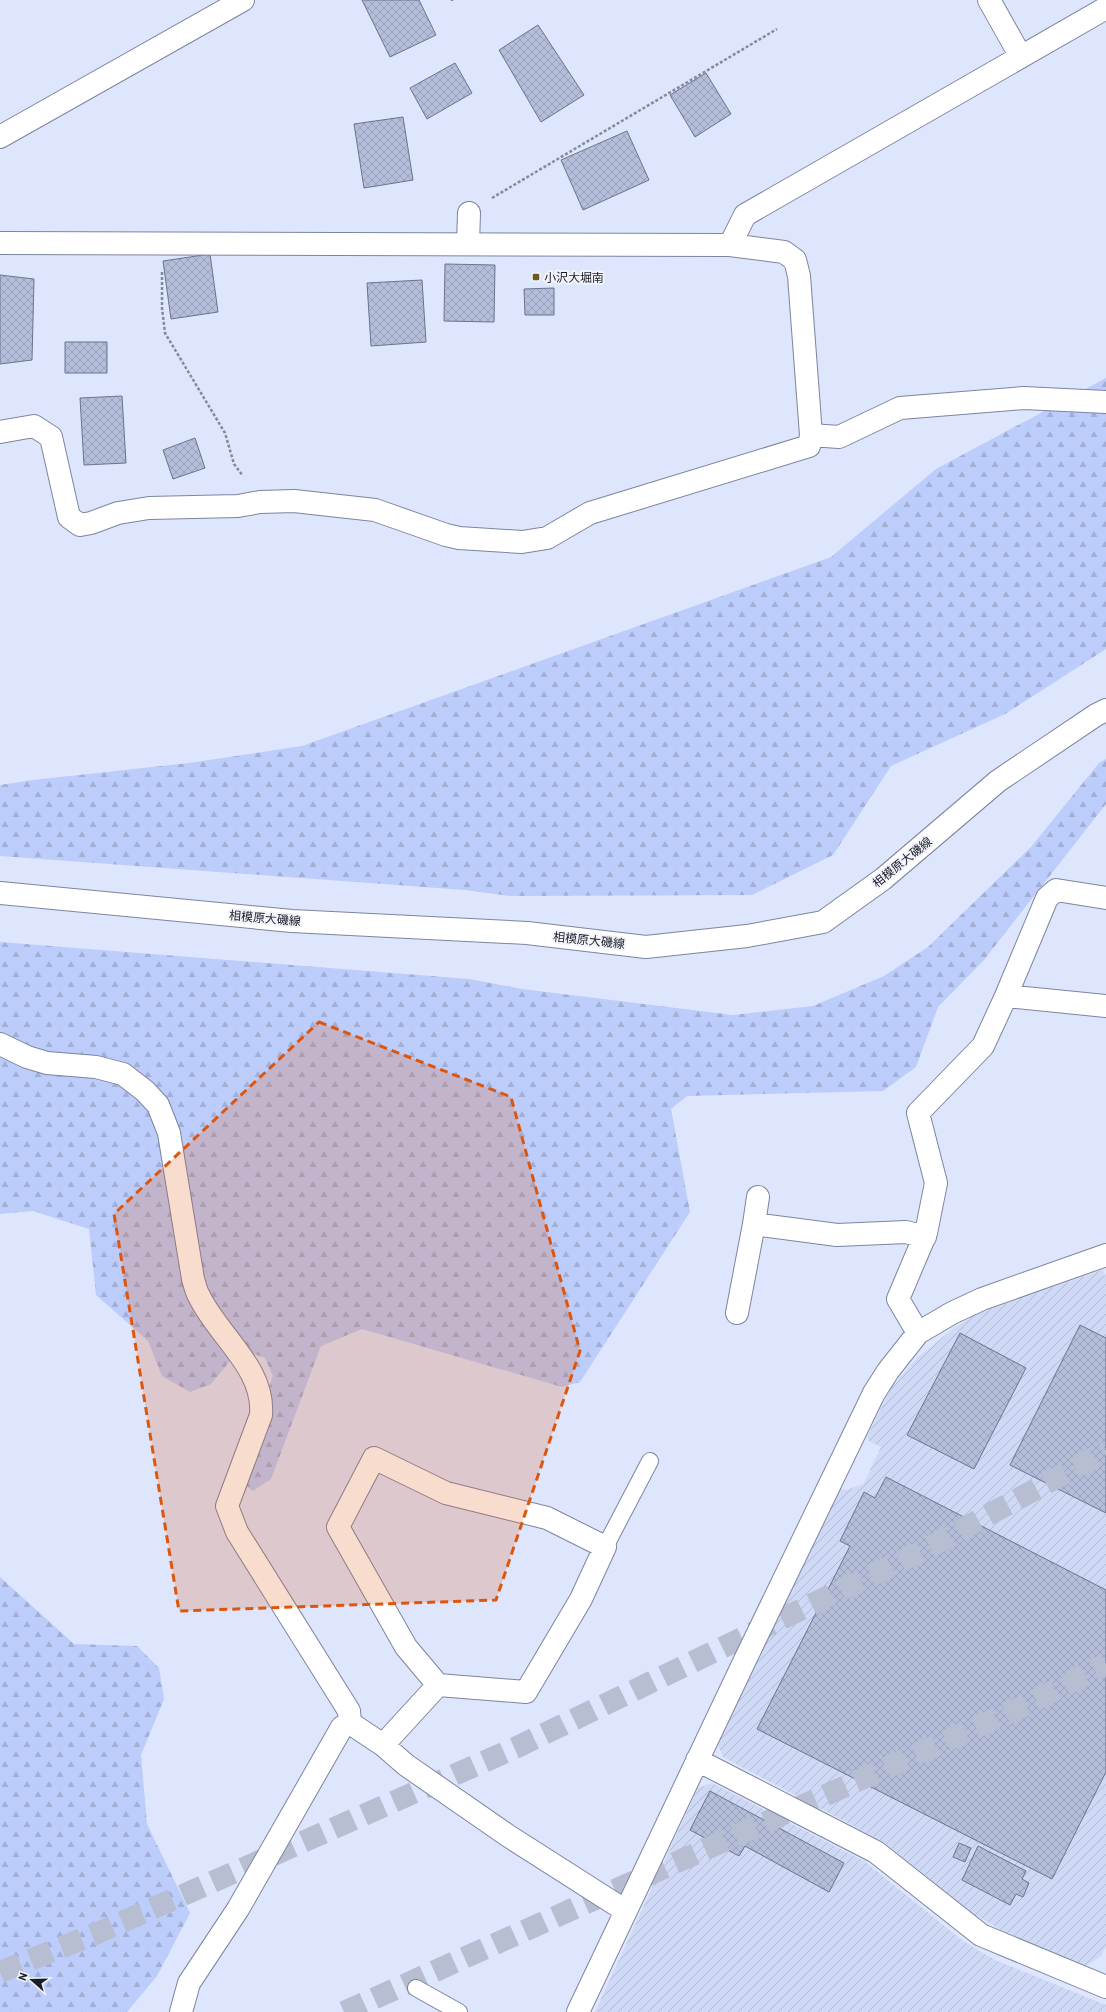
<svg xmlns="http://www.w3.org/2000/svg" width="1106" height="2012" viewBox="0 0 1106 2012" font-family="'PT Sans','Noto Sans JP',sans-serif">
  <defs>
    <pattern id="industrial-furrows" width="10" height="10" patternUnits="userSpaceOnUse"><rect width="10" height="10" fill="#cfd9f6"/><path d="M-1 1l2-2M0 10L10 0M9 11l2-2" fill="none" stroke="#b1bad3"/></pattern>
    <pattern id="forest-firs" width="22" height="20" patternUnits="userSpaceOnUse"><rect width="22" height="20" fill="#bcccfb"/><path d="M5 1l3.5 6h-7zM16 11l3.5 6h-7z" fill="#a1afd7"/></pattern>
    <pattern id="building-cross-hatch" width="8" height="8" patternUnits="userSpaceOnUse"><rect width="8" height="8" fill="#b4bdd9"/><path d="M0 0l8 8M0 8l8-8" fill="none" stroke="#9aa2ba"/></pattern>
  </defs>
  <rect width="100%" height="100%" fill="#dee6fd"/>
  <path fill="url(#industrial-furrows)" d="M1102,1270L1106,1276V1946L1101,1956L1086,1966L1003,1931L972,1913L884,1842L723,1757L716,1740L840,1489L847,1490L864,1483L881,1447L869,1441L867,1437L891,1388L917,1358L954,1328L977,1314Z
    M712,1783L864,1861L963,1941L995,1960L1106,2005V2012H595L698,1788Z"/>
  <path fill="url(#forest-firs)" d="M1106,378V649L1005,714L891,766L833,855L752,895L510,896L465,890L0,856V785L33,780L189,763L302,746L831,557L936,469Z
    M1106,759V804L984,960L938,1007L916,1067L883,1091L687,1096L671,1109L690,1212L580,1382L562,1387L362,1329L321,1346L271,1479L253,1491L236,1478L273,1376L265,1358L240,1349L211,1384L190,1392L162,1376L148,1341L96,1295L89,1229L33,1211L0,1214V942L469,979L522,989L733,1015L813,1006L884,976L928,947L1031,847L1099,763Z
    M0,1577L74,1644L137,1646L159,1668L164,1699L141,1755L147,1824L190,1913L157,1976L127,2012H0Z"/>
  <path fill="url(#building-cross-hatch)" stroke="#6b738d" d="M362,0H419L436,35L390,57Z
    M538,25L584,95L541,122L499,50Z
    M455,63L472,93L427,119L410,88Z
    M706,73L731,114L695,137L670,95Z
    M403,117L413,180L364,188L354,124Z
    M627,131L649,180L583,210L561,160Z
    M210,254L218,312L171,319L163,261Z
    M445,264L495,265L494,322L444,321Z
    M0,275L34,279L32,360L0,364Z
    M422,280L426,342L371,346L367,283Z
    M554,288V315H525L524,289Z
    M65,342H107V373H65Z
    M122,396L126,463L84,465L80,398Z
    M195,438L205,468L173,479L163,450Z
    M1080,1325L1106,1338V1513L1010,1465Z
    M960,1333L1026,1368L974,1469L907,1435Z
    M886,1477L1106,1590V1772L1052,1879L757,1729L850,1546L840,1541L864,1492L875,1498Z
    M710,1791L844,1863L829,1892L745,1846L739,1856L690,1830Z
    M959,1843L971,1848L965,1862L953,1857Z
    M978,1846L1026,1871L1022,1879L1029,1883L1023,1897L1016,1894L1010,1905L962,1880Z"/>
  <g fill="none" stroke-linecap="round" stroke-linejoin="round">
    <path stroke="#b7bed2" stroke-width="22" stroke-dasharray="22 11" stroke-linecap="butt" d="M0,1972L95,1934L515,1748L922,1551L1106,1451
      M344,2012L1026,1705L1106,1664"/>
    <defs>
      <path id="service" d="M605,1547L650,1461
        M416,1988L459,2012"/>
      <path id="minor" d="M989,0L1021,57
        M0,137L243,0
        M0,243L730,245L745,215L1106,8
        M468,244L469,213
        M0,432L34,426L51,437L69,517L80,525L91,523L118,513L149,508L238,506L260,502L294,501L375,510L446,535L459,538L522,542L547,538L590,513L809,446L811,435L799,276L795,260L784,252L730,245
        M811,435L839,437L900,408L1024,398L1106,402
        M1106,898L1056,890L1047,898L1006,996L1106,1006
        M0,1044L27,1057L47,1063L96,1067L123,1074L145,1091L158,1105L169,1133L193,1279C195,1285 196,1291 199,1296C218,1336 265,1368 261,1415L227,1506L237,1532L349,1711L350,1723
        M754,1224L758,1197
        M737,1313L754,1224L837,1235L906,1232L925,1237
        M918,1333L898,1299L926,1233L936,1183L918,1113L983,1046L1006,996
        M350,1723L383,1745L406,1765L507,1835L626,1911
        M383,1745L438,1685L526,1692L581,1599L605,1547L547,1518L446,1493L374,1458L338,1527L406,1647L438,1685
        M697,1760L876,1852L981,1935L1106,1987
        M181,2012L189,1983L238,1909L342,1727L350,1723
        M578,2012L745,1660L874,1393L888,1371L918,1333L952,1313L982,1299L1106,1255"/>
      <path id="primary" d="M0,893L292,921L527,933L646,947L747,936L823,922L883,879L998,781L1096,715L1106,710"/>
    </defs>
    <use href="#service" stroke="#7c859f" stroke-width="18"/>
    <use href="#minor" stroke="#7c859f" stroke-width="24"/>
    <use href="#primary" stroke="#7c859f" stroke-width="24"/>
    <path stroke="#848a9b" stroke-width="2.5" stroke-dasharray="3 2" stroke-linecap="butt" d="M452,0V1
      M492,198L777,29
      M162,272V308L165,333L225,433L234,464L243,476"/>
    <use href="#service" stroke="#fff" stroke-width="16"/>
    <use href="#minor" stroke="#fff" stroke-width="22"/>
    <use href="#primary" stroke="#fff" stroke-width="22"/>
  </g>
  <path fill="#de560d" fill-opacity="0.2" stroke="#de560d" stroke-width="3" stroke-dasharray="8 5" stroke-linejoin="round" d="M319,1022L511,1097L580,1351L496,1600L179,1611L114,1214Z"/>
  <rect fill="#6b5a28" stroke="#f2f4fa" stroke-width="1.5" x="532" y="273" width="8" height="8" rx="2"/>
  <g text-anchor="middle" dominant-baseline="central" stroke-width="4" stroke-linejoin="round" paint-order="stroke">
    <g font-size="12" fill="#1a1d28" stroke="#f2f4fa" text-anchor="start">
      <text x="544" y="277">小沢大堀南</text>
    </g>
    <g font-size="12" fill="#1a1d28" stroke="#f2f4fa">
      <text transform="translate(902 862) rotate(-39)">相模原大磯線</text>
      <text transform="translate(265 918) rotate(5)">相模原大磯線</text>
      <text transform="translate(589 940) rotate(6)">相模原大磯線</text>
    </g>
  </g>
  <g transform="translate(32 1980) rotate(290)" stroke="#f2f4fa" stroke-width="3" paint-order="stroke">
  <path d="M0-3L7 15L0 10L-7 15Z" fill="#1a1d28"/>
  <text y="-6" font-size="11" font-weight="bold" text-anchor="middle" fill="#1a1d28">N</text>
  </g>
</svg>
